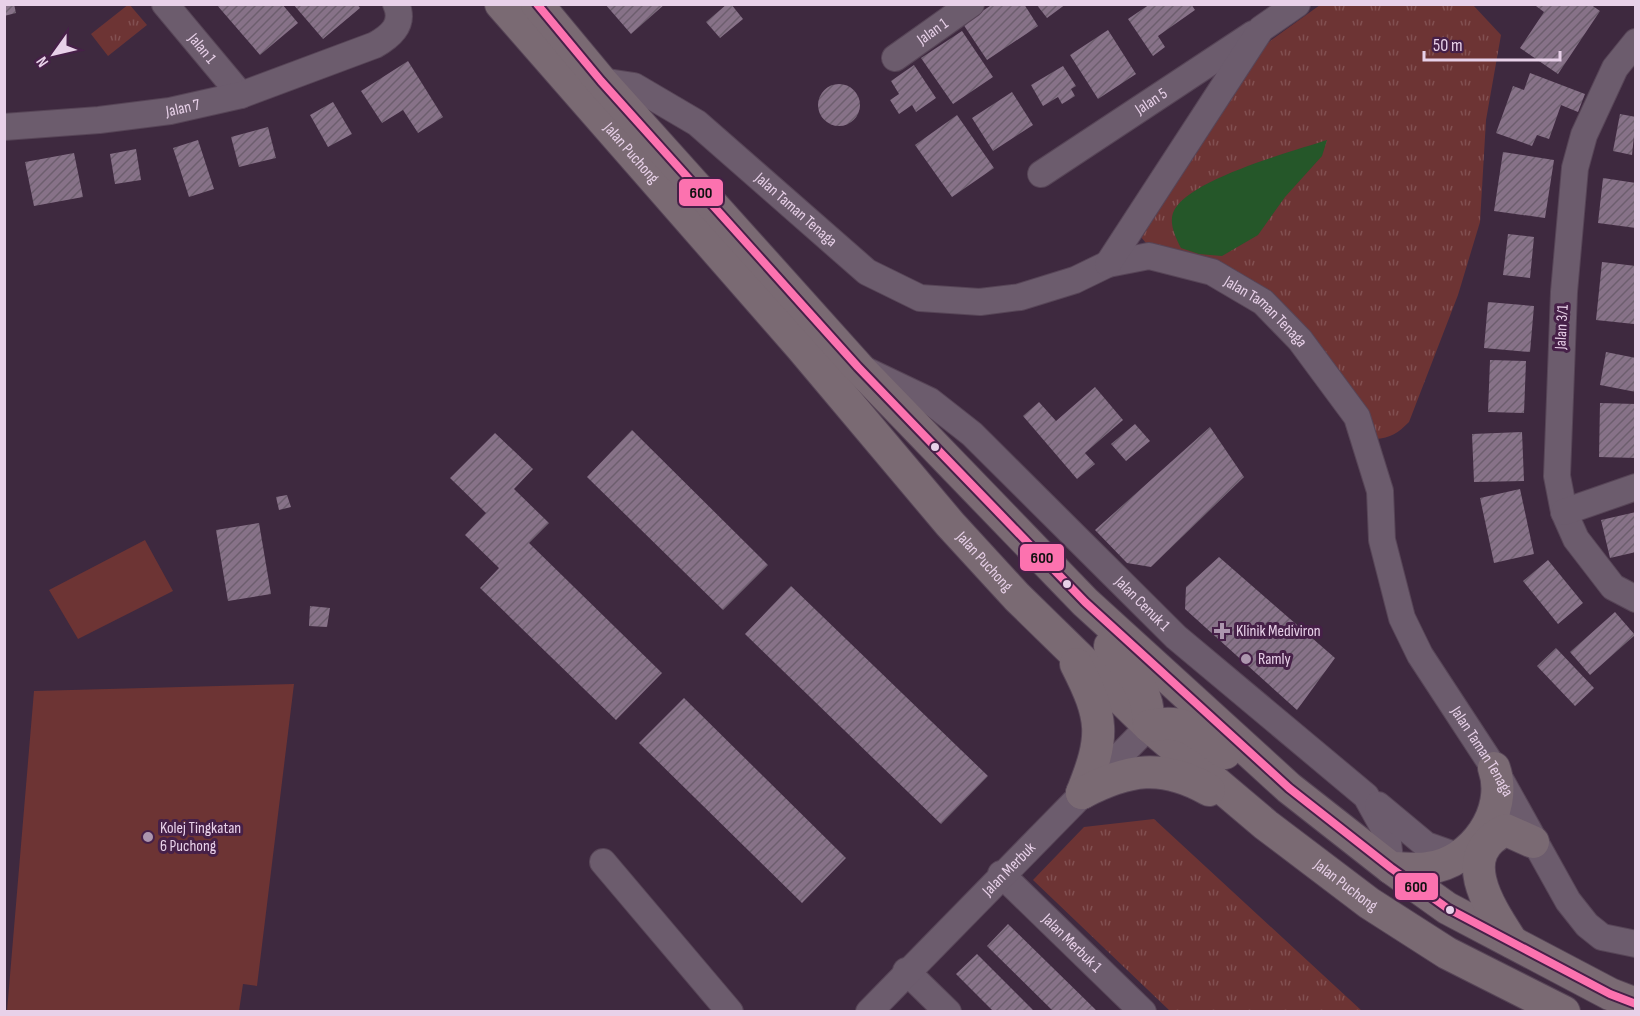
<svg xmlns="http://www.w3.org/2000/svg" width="1640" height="1016" viewBox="0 0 1640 1016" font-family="'Sofia Sans Condensed',sans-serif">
  <defs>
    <pattern id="park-tufts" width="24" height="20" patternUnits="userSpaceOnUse" patternTransform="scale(1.5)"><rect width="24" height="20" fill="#6d3434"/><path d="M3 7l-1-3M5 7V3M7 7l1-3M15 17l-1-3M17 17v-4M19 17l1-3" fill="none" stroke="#825051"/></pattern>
    <pattern id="building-hatch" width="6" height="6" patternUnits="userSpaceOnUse" patternTransform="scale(1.5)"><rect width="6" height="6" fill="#877288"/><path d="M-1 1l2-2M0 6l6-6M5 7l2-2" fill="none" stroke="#6d5e6e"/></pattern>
  </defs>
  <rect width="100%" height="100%" fill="#3e293f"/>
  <path fill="#6d3434" d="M145,540L173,591L78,639L49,590Z
    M294,684L257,986L243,984L239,1011H7L34,691Z"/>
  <path fill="url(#park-tufts)" d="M129,4L147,25L108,56L91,34Z
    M1320,5H1473L1501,35L1486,120L1480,222L1458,295L1409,422C1398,433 1391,438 1375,439L1314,341L1150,248L1141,237L1266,44Z
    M1154,819L1362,1011H1170L1033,880L1084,827Z"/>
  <path fill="#255729" d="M1327,140L1322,156L1285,197L1258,235L1222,256L1199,254L1181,248C1176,238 1169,224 1173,213C1185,180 1294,151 1327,140Z"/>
  <path fill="url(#building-hatch)" d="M4,4H14L16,13L4,16Z
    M216,4H282L298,23L260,55Z
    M293,4H357L360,8L323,39Z
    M605,4H665L631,34Z
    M727,4H731L743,19L720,38L706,22Z
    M993,4H1024L1038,26L987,60L963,24Z
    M1036,4H1066L1047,18Z
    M1150,4H1191L1195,10L1158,36L1165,47L1153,56L1128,19Z
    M1537,4H1590L1600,11L1558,74L1520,48L1544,12L1536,6Z
    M1108,30L1136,74L1098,99L1070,55Z
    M962,31L993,77L953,104L921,58Z
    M408,61L443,117L418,133L403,110L382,123L361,91Z
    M914,65L936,98L916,112L912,105L899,114L890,100L899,94L891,81Z
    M1063,66L1076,86L1071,89L1075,96L1062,104L1058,97L1043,106L1031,85Z
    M1530,73L1585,94L1578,112L1561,105L1549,139L1537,135L1532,146L1496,133L1513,86L1524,90Z
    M818 105a21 21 0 1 1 42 0a21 21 0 1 1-42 0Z
    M1012,92L1033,125L993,151L972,118Z
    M333,102L352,134L328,147L310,115Z
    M1620,114L1636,117L1632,155L1613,151Z
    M957,115L994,168L952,197L915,145Z
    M268,127L276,158L239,167L231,137Z
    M198,140L214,189L189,197L173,148Z
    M136,149L141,180L115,184L110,154Z
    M1503,152L1554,160L1545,218L1494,211Z
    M74,153L83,197L34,206L25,162Z
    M1603,178L1636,183V228L1598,223Z
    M1508,234L1534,237L1530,278L1503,275Z
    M1602,262L1636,266L1634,324L1596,320Z
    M1488,302L1534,306L1530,352L1484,348Z
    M1606,352L1636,358V392L1600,385Z
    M1490,360L1526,361L1524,413L1488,412Z
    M1095,387L1123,420L1085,453L1095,464L1077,479L1023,416L1039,402L1056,421Z
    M1600,403L1636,404V458L1599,457Z
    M1135,424L1150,441L1126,461L1111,444Z
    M1210,427L1244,477L1151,567L1127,563L1095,530Z
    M632,430L768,565L723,610L587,477Z
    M1522,432L1524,481L1474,482L1472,434Z
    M495,433L533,469L514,489L549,523L529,543L662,673L616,720L480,588L499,568L465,535L486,513L450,478Z
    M1520,489L1534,554L1494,563L1480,498Z
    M287,495L291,507L279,510L276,497Z
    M1636,512V552L1610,558L1601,520Z
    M259,523L271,594L228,601L216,530Z
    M1219,557L1335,658L1297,710L1185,609L1186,587Z
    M1548,560L1583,603L1558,624L1523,581Z
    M791,586L988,776L941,824L745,634Z
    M310,606L330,608L327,627L309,626Z
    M1615,612L1635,635L1590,675L1570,652Z
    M1556,648L1594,688L1575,706L1537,666Z
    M684,698L846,858L802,903L639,743Z
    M1008,924L1098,1012H1054L987,946Z
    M977,954L1035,1012H994L956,974Z"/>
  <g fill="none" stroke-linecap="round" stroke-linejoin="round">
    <defs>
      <g id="minor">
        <path id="s1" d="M165,4L241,95"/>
        <path d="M1636,42L1615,68L1584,135L1575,168L1564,292L1557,476L1564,512L1576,539L1613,587L1636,599"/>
        <path id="s2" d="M895,58L971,4"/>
        <path id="s3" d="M601,81L634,86L697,123L867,272L920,298L980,302L1020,297L1075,280L1108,264L1149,256L1212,272L1263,302L1300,340L1357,417L1380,491L1382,540L1402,618L1420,655L1494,768L1568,901L1587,925L1602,937L1636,944"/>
        <path id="s4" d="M4,127L99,120L170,111L241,95L375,45C391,36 405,24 396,4"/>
        <path id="s5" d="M1041,174L1253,34"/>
        <path d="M1108,264L1261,29L1297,4"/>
        <path id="s6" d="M863,369L930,401L972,434L1176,637L1366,796L1387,834L1391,868"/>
        <path d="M1564,512L1636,487"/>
        <path d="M1378,805L1426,845L1457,856"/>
        <path d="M603,862L730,1012"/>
        <path id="s7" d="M1001,874L1143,1012"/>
        <path d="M906,971L948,1012"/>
        <path id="s8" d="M869,1012L1149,726"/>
      </g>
      <g id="major">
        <path id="s9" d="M501,4L801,347L950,524L1017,597L1149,726L1266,825L1369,903L1447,953L1564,1012"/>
        <path d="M537,4L601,81L858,367L1085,602L1289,788L1391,868L1447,908L1610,994L1636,1004"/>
        <path d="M1110,646C1133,673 1149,690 1149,726"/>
        <path d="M1076,664C1104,719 1105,736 1082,793"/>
        <path d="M1149,726C1187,718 1195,732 1225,753"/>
        <path d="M1082,793C1128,769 1162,763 1209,790"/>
        <path d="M1391,868C1403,868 1416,870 1428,868C1473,863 1509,811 1494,768"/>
        <path d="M1512,942C1490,908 1453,854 1506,830L1533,842"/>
      </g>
    </defs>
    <use href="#minor" stroke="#574557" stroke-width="28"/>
    <use href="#major" stroke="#574557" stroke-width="34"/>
    <use href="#minor" stroke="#6c5c6d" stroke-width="26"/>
    <use href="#major" stroke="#7a6a73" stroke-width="32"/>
    <defs>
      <path id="bus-1" d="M537,4L601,81L858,367L1085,602L1289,788L1391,868L1447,908L1610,994L1636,1004"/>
    </defs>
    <use href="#bus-1" stroke="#462048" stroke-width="12"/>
    <use href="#bus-1" stroke="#fc72af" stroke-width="8"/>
  </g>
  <g fill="#e8d1e9" stroke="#462048" stroke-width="2">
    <circle cx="935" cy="447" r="5"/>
    <circle cx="1067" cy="584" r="5"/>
    <circle cx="1450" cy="910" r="5"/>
  </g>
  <g fill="#ac96ae" stroke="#462048" stroke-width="2">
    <path d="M1219 622h6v6h6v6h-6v6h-6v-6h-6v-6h6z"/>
    <circle cx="1246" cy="659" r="6"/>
    <circle cx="148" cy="837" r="6"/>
  </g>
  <g text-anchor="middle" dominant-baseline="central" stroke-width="6" stroke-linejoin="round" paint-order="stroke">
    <g font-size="16" fill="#e8d1e9" stroke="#462048">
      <text stroke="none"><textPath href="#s2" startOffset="46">Jalan 1</textPath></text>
      <text stroke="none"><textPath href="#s1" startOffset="58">Jalan 1</textPath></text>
      <text stroke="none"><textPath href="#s5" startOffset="132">Jalan 5</textPath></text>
      <text stroke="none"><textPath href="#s4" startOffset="180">Jalan 7</textPath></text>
      <text stroke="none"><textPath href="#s9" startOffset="198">Jalan Puchong</textPath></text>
      <text stroke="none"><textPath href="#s3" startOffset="238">Jalan Taman Tenaga</textPath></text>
      <text stroke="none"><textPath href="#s3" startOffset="760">Jalan Taman Tenaga</textPath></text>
      <text transform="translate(1562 327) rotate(-87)">Jalan 3/1</text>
      <text stroke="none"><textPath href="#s9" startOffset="738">Jalan Puchong</textPath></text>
      <text stroke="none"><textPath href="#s6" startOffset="368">Jalan Cenuk 1</textPath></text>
      <text stroke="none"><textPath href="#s3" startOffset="1264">Jalan Taman Tenaga</textPath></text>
      <text stroke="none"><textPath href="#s8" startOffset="200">Jalan Merbuk</textPath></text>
      <text stroke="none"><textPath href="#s9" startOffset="1224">Jalan Puchong</textPath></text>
      <text stroke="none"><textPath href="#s7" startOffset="99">Jalan Merbuk 1</textPath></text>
    </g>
    <g font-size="16" fill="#e8d1e9" stroke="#462048" text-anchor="start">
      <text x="1236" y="631">Klinik Mediviron</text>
      <text x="1258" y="659">Ramly</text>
      <text x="160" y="828">Kolej Tingkatan<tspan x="160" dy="18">6 Puchong</tspan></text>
    </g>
  </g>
  <g stroke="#462048" stroke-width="2">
    <rect x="678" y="178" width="46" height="29" rx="6" fill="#fc72af"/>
    <rect x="1019" y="543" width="46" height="29" rx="6" fill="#fc72af"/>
    <rect x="1394" y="872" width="45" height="29" rx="6" fill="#fc72af"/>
  </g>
  <g font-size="16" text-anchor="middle" font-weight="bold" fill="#111">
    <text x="701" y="198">600</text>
    <text x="1042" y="563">600</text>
    <text x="1416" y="892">600</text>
  </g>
  <rect width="1640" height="1016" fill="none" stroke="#e8d1e9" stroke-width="12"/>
  <g transform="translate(54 54) rotate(236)" stroke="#462048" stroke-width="4.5" paint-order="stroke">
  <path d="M0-4.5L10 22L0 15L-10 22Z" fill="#e8d1e9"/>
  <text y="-9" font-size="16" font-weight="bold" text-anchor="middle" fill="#e8d1e9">N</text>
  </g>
  <path d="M1424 51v9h136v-9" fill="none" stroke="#e8d1e9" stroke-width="3"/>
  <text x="1433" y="51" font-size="18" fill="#e8d1e9" stroke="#462048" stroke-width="4.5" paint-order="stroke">50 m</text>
</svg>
